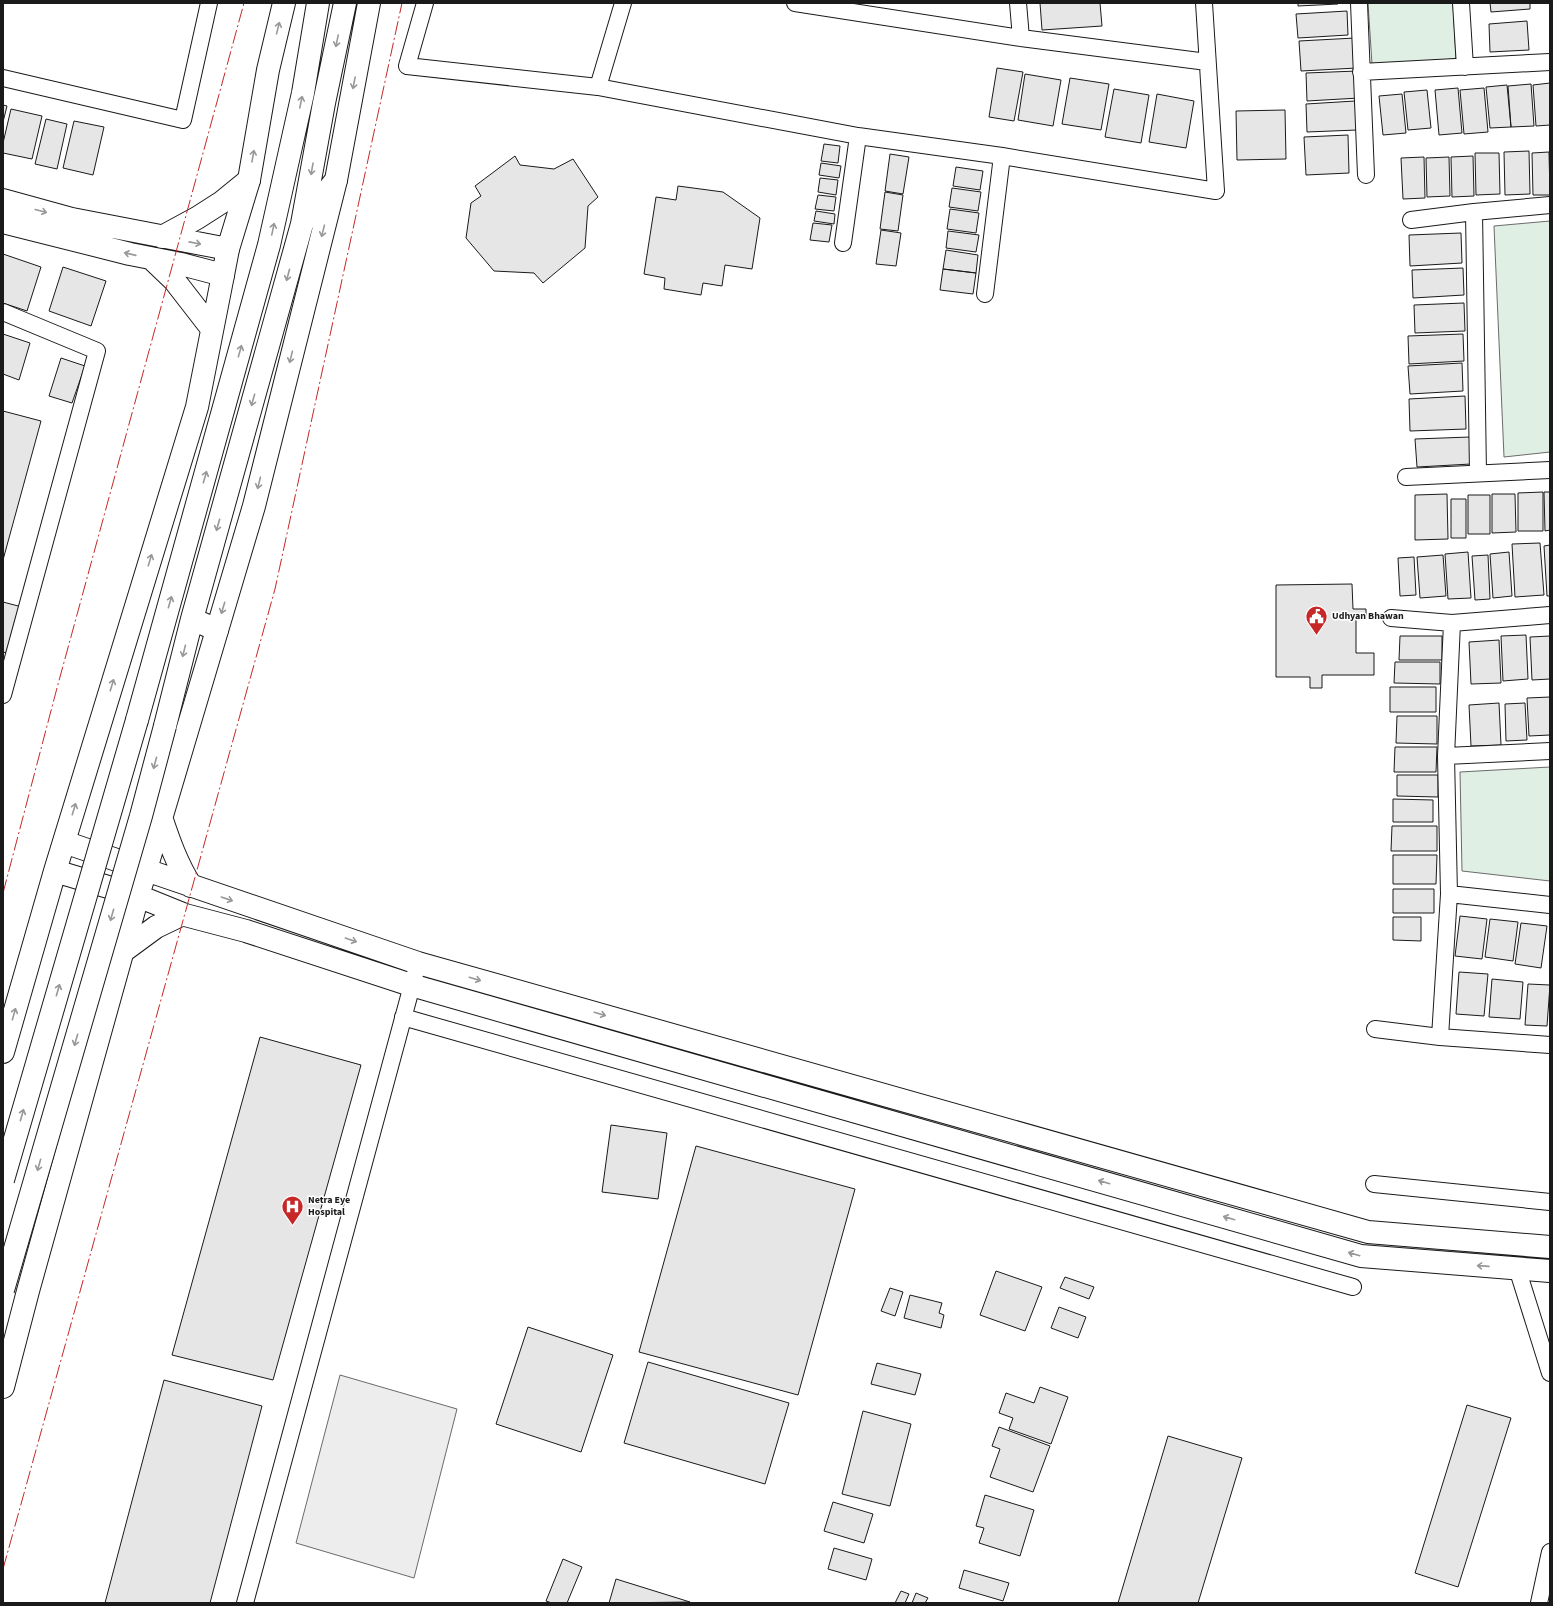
<svg xmlns="http://www.w3.org/2000/svg" width="1553" height="1606" viewBox="0 0 1553 1606" font-family="'Source Sans 3',sans-serif">
  <rect width="100%" height="100%" fill="#fff"/>
  <path fill="#e0efe3" stroke="#6a6a6a" d="M1368,3H1453L1456,59L1372,64Z
    M1550,221V452L1504,457L1494,226Z
    M1550,767V881L1462,871L1460,772Z"/>
  <path fill="#ededed" stroke="#6a6a6a" d="M340,1375L457,1409L414,1578L296,1543Z"/>
  <path fill="#e6e6e6" stroke="#1a1a1a" d="M1040,3H1100L1102,26L1042,30Z
    M1298,3H1338V4L1298,6Z
    M1490,3H1530V9L1491,12Z
    M1347,11L1348,35L1298,38L1296,14Z
    M1527,21L1529,50L1490,52L1489,24Z
    M1355,38L1357,68L1301,71L1299,41Z
    M997,68L1023,72L1014,121L989,117Z
    M1357,71L1359,98L1307,101L1306,73Z
    M1025,74L1061,80L1053,126L1018,120Z
    M1070,78L1109,84L1101,130L1062,124Z
    M1550,83V125L1536,126L1533,85Z
    M1531,84L1534,126L1511,127L1508,86Z
    M1507,85L1511,127L1490,128L1486,87Z
    M1458,88L1462,133L1439,135L1435,90Z
    M1484,88L1488,132L1464,134L1460,90Z
    M1114,89L1149,95L1141,143L1105,137Z
    M1427,90L1431,128L1408,130L1404,92Z
    M1157,94L1194,101L1186,148L1149,142Z
    M1402,94L1406,133L1383,135L1379,96Z
    M1355,101L1357,130L1307,132L1306,104Z
    M3,105L7,106L3,122Z
    M11,109L42,116L32,159L3,153V143Z
    M1285,110L1286,159L1237,160L1236,111Z
    M46,119L67,124L57,169L35,164Z
    M74,121L104,127L93,175L63,168Z
    M1348,135L1349,173L1306,175L1304,137Z
    M824,144L840,146L838,163L821,161Z
    M1529,151L1530,194L1505,195L1504,152Z
    M1549,152L1550,195H1533L1532,153Z
    M1475,153H1499L1500,194L1476,195Z
    M890,154L909,157L903,194L885,191Z
    M515,156L520,165L554,169L573,159L598,197L588,206L585,248L543,283L534,273L494,271L466,238L471,203L481,196L475,186Z
    M1473,156L1474,196L1452,197L1451,157Z
    M1424,157L1425,198L1403,199L1401,158Z
    M1449,157L1450,196L1427,197L1426,158Z
    M821,163L841,166L839,178L819,175Z
    M956,167L983,171L980,190L953,186Z
    M820,178L838,180L836,195L818,192Z
    M678,186L723,192L760,218L752,269L725,265L722,286L703,283L701,295L664,289L665,278L644,274L656,197L676,200Z
    M952,188L981,192L978,211L949,207Z
    M885,192L903,195L898,231L880,229Z
    M818,195L836,197L834,211L815,209Z
    M950,209L979,213L976,233L947,229Z
    M816,211L835,214L834,224L814,221Z
    M813,223L832,225L829,242L810,240Z
    M881,230L901,233L896,266L876,264Z
    M948,231L979,235L976,252L946,248Z
    M1461,233L1462,263L1410,266L1409,235Z
    M946,250L978,255L976,273L943,269Z
    M3,254L41,267L27,311L3,303Z
    M63,267L106,281L91,326L49,311Z
    M1463,268L1464,295L1413,298L1412,270Z
    M943,269L976,273L973,294L940,290Z
    M1464,303L1465,331L1415,333L1414,305Z
    M3,334L30,343L19,380L3,374Z
    M1463,334L1464,361L1409,364L1408,336Z
    M61,358L85,366L72,403L49,396Z
    M1462,363L1463,391L1410,394L1408,366Z
    M1465,396L1466,429L1410,431L1409,399Z
    M3,411L41,421L3,560Z
    M1470,437L1471,464L1417,467L1415,439Z
    M1543,492V531H1518V493Z
    M1544,492H1550V530L1545,531Z
    M1447,494L1448,539L1415,540V495Z
    M1492,494H1515L1516,532L1492,533Z
    M1468,495H1490V534H1468Z
    M1451,499H1466V538H1451Z
    M1540,543L1544,595L1515,597L1512,544Z
    M1550,545V596H1547L1544,546Z
    M1468,552L1471,598L1448,599L1445,554Z
    M1509,552L1512,596L1493,598L1490,554Z
    M1443,555L1446,596L1420,598L1417,557Z
    M1488,555L1490,599L1475,600L1472,556Z
    M1414,557L1416,595L1400,596L1398,558Z
    M1352,584L1353,609H1366V618H1356V653H1374V675H1322V688H1310V677H1276V585Z
    M3,602L22,607L10,654L3,652Z
    M1526,635L1528,679L1503,681L1501,636Z
    M1400,636H1442V660H1399Z
    M1550,636V679L1532,680L1530,637Z
    M1499,640L1501,683L1471,684L1469,642Z
    M1395,662H1440V684L1394,683Z
    M1390,687H1436V712H1390Z
    M1550,697V735L1529,736L1527,698Z
    M1499,703L1501,745L1471,746L1469,705Z
    M1525,703L1527,740L1506,741L1505,704Z
    M1397,716H1437V744L1396,743Z
    M1395,747H1437L1436,772H1394Z
    M1397,775H1438V797L1397,796Z
    M1393,799L1433,800V822H1393Z
    M1392,826H1437V851H1391Z
    M1393,855H1437L1436,884H1393Z
    M1393,889H1434V913H1393Z
    M1460,916L1487,919L1482,959L1455,956Z
    M1393,917H1421V941L1393,940Z
    M1490,919L1518,922L1513,961L1485,957Z
    M1521,923L1547,926L1541,968L1515,964Z
    M1459,972L1488,974L1484,1016L1456,1014Z
    M1492,979L1523,982L1520,1019L1489,1017Z
    M1528,984L1550,985L1547,1026L1525,1025Z
    M260,1037L361,1065L273,1380L172,1355Z
    M611,1125L667,1133L658,1199L602,1192Z
    M696,1146L855,1189L798,1395L639,1352Z
    M996,1271L1042,1287L1025,1331L980,1315Z
    M1065,1277L1094,1287L1089,1299L1060,1288Z
    M890,1288L903,1292L895,1316L881,1311Z
    M910,1295L942,1303L939,1313L944,1315L941,1328L904,1318Z
    M1059,1307L1086,1317L1078,1338L1051,1328Z
    M528,1327L613,1355L581,1452L496,1424Z
    M648,1362L789,1403L765,1484L624,1443Z
    M877,1363L921,1374L915,1395L871,1384Z
    M164,1380L262,1406L210,1603H105Z
    M1040,1387L1068,1397L1051,1444L1009,1429L1013,1418L999,1413L1006,1393L1034,1403Z
    M1467,1405L1511,1418L1458,1587L1415,1573Z
    M863,1411L911,1424L890,1506L842,1494Z
    M999,1427L1050,1446L1033,1492L990,1477L1000,1449L992,1446Z
    M1168,1436L1242,1458L1198,1603H1118Z
    M985,1495L1034,1510L1020,1556L979,1543L984,1528L976,1526Z
    M833,1502L873,1514L864,1543L824,1531Z
    M834,1548L872,1559L866,1580L828,1569Z
    M563,1559L582,1567L567,1603H552L546,1601Z
    M964,1570L1009,1583L1003,1601L959,1588Z
    M616,1579L690,1602L609,1603Z
    M901,1591L909,1594L905,1603H895Z
    M916,1593L928,1598L925,1603H912Z"/>
  <g fill="none" stroke-linecap="round" stroke-linejoin="round">
    <defs>
      <path id="street" d="M425,3L407,66L598,87L858,136L1002,156L1216,191L1204,3
        M795,3L1021,38L1207,62
        M1018,3L1021,38
        M1359,3L1366,175
        M1461,3L1465,67
        M1361,72L1550,62
        M3,78L183,120L209,3
        M598,87L623,3
        M1474,212L1478,473
        M1411,220L1474,212L1550,205
        M843,243L858,136
        M985,294L1002,156
        M3,312L97,351L3,695
        M1406,477L1550,470
        M1391,618L1452,623L1550,615
        M1446,756L1550,751
        M1449,894L1550,905
        M403,1017L1353,1287
        M1375,1029L1440,1037L1550,1045
        M1440,1037L1449,894L1446,756L1452,623
        M1374,1184L1550,1202
        M1517,1268L1550,1373
        M245,1603L418,963
        M1539,1603L1550,1552"/>
      <path id="secondary" d="M3,200L72,219L228,249
        M3,222L130,254L181,264L223,275L197,407L55,871L3,1052
        M162,237L197,218L222,202L249,180
        M151,258L174,280L212,329
        M161,817C169,841 177,864 191,886
        M64,842L418,963L1368,1232L1550,1247
        M55,871L138,896L185,915L246,931L411,985L1361,1256L1550,1271
        M122,952L156,927L183,914
        M3,1387L28,1291L138,896L254,506L336,180"/>
      <path id="highway" d="M304,221L336,180L369,3
        M223,275L228,249L249,180L268,70L284,3
        M192,619L217,630
        M137,720L269,245L303,93L318,3
        M165,726L192,619L302,224L324,103L345,3"/>
    </defs>
    <use href="#street" stroke="#1a1a1a" stroke-width="18"/>
    <use href="#secondary" stroke="#1a1a1a" stroke-width="24"/>
    <use href="#highway" stroke="#1a1a1a" stroke-width="24"/>
    <use href="#street" stroke="#fff" stroke-width="16"/>
    <use href="#secondary" stroke="#fff" stroke-width="22"/>
    <use href="#highway" stroke="#fff" stroke-width="22"/>
    <defs>
      <path id="highway-bridge" d="M3,1180L137,720
        M3,1290L141,816L165,726"/>
    </defs>
    <use href="#highway-bridge" stroke="#1a1a1a" stroke-width="24" stroke-linecap="butt"/>
    <use href="#highway-bridge" stroke="#fff" stroke-width="22"/>
    <path stroke="#c62828" stroke-width="1" stroke-dasharray="14 3 2 3" stroke-linecap="butt" d="M3,893L57,688L244,3
      M3,1569L275,589L402,3"/>
  </g>
  <defs><path id="oneway-shaft" d="M-6 0H5M1.5-3L5.5 0L1.5 3" fill="none" stroke-width="1.6" stroke-linecap="round" stroke-linejoin="round"/></defs>
  <g stroke="#989898">
    <use href="#oneway-shaft" transform="translate(278 28) rotate(-76)"/>
    <use href="#oneway-shaft" transform="translate(337 41) rotate(102)"/>
    <use href="#oneway-shaft" transform="translate(354 83) rotate(101)"/>
    <use href="#oneway-shaft" transform="translate(301 102) rotate(-78)"/>
    <use href="#oneway-shaft" transform="translate(253 156) rotate(-80)"/>
    <use href="#oneway-shaft" transform="translate(312 169) rotate(100)"/>
    <use href="#oneway-shaft" transform="translate(41 211) rotate(15)"/>
    <use href="#oneway-shaft" transform="translate(273 229) rotate(-78)"/>
    <use href="#oneway-shaft" transform="translate(323 231) rotate(104)"/>
    <use href="#oneway-shaft" transform="translate(195 243) rotate(11)"/>
    <use href="#oneway-shaft" transform="translate(130 254) rotate(-167)"/>
    <use href="#oneway-shaft" transform="translate(288 275) rotate(105)"/>
    <use href="#oneway-shaft" transform="translate(240 351) rotate(-74)"/>
    <use href="#oneway-shaft" transform="translate(291 357) rotate(104)"/>
    <use href="#oneway-shaft" transform="translate(253 400) rotate(106)"/>
    <use href="#oneway-shaft" transform="translate(205 477) rotate(-74)"/>
    <use href="#oneway-shaft" transform="translate(259 483) rotate(104)"/>
    <use href="#oneway-shaft" transform="translate(218 525) rotate(106)"/>
    <use href="#oneway-shaft" transform="translate(150 560) rotate(-73)"/>
    <use href="#oneway-shaft" transform="translate(170 602) rotate(-74)"/>
    <use href="#oneway-shaft" transform="translate(223 608) rotate(107)"/>
    <use href="#oneway-shaft" transform="translate(184 651) rotate(104)"/>
    <use href="#oneway-shaft" transform="translate(112 685) rotate(-73)"/>
    <use href="#oneway-shaft" transform="translate(155 763) rotate(105)"/>
    <use href="#oneway-shaft" transform="translate(74 809) rotate(-73)"/>
    <use href="#oneway-shaft" transform="translate(227 899) rotate(19)"/>
    <use href="#oneway-shaft" transform="translate(112 915) rotate(106)"/>
    <use href="#oneway-shaft" transform="translate(351 940) rotate(19)"/>
    <use href="#oneway-shaft" transform="translate(475 979) rotate(16)"/>
    <use href="#oneway-shaft" transform="translate(58 990) rotate(-74)"/>
    <use href="#oneway-shaft" transform="translate(14 1014) rotate(-74)"/>
    <use href="#oneway-shaft" transform="translate(600 1014) rotate(16)"/>
    <use href="#oneway-shaft" transform="translate(76 1040) rotate(106)"/>
    <use href="#oneway-shaft" transform="translate(22 1115) rotate(-74)"/>
    <use href="#oneway-shaft" transform="translate(39 1165) rotate(106)"/>
    <use href="#oneway-shaft" transform="translate(1104 1182) rotate(-164)"/>
    <use href="#oneway-shaft" transform="translate(1229 1218) rotate(-164)"/>
    <use href="#oneway-shaft" transform="translate(1354 1254) rotate(-164)"/>
    <use href="#oneway-shaft" transform="translate(1483 1266) rotate(-176)"/>
  </g>
  <defs>
    <symbol id="civic-pin" viewBox="-11 -11 22 30"><path d="M0 17L-7.5 6A9.5 9.5 0 1 1 7.5 6Z" fill="#c62828" stroke="#fff"/><path d="M-.6-6.5H3V-4.5H.6V-3L4-1V1h2V6H-6V1h2V-1L-.6-3ZM-1.2 2.5V6h2.4V2.5Z" fill="#fff"/></symbol>
    <symbol id="hospital-pin" viewBox="-11 -11 22 30"><path d="M0 17L-7.5 6A9.5 9.5 0 1 1 7.5 6Z" fill="#c62828" stroke="#fff"/><path d="M-5-5h3v3.5h4V-5h3V5h-3V1.5h-4V5h-3Z" fill="#fff"/></symbol>
  </defs>
  <g fill-rule="evenodd">
    <use href="#civic-pin" x="1304" y="604" width="25" height="34"/>
    <use href="#hospital-pin" x="280" y="1194" width="25" height="34"/>
  </g>
  <g text-anchor="middle" dominant-baseline="central" stroke-width="3" stroke-linejoin="round" paint-order="stroke">
    <g font-size="10" font-weight="bold" fill="#1a1a1a" stroke="#fff" text-anchor="start">
      <text x="1332" y="616">Udhyan Bhawan</text>
      <text x="308" y="1200">Netra Eye<tspan x="308" dy="12">Hospital</tspan></text>
    </g>
  </g>
  <rect width="1553" height="1606" fill="none" stroke="#1a1a1a" stroke-width="8"/>
</svg>
